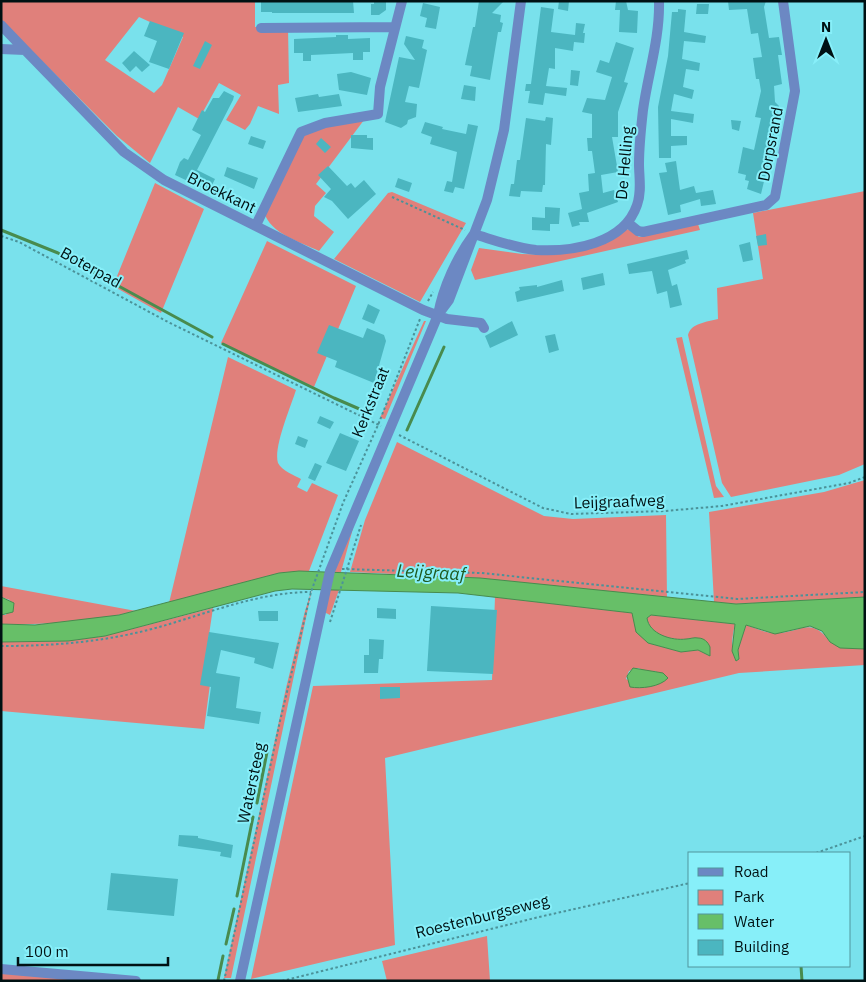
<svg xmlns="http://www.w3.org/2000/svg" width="866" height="982" viewBox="0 0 866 982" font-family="'IBM Plex Sans',sans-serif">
  <rect width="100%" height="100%" fill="#79e1ec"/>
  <path fill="#e0807b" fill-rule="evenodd" d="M1,1H255V27H288L289,83L278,85L279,114L258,106L250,124L245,130L226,120L241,95L219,83L199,119L178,107L150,163L117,136L1,20ZM139,17L183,37L162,85L154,93L105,60Z
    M364,120L316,184L326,193L315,206L314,216L334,232L319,251C301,242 270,234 264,212L303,128Z
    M155,183L204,209L161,313L113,286Z
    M865,191V464L839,475L731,497L722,483L688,335C691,323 707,322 718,319L717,288L763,279L753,213Z
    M392,192L466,223L420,302L334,259L388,193Z
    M698,224L700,230L475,280L471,270L479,248L522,254L552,255L625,229L631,230L639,237Z
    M267,241L356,286L314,387L221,343Z
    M424,321H426L385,419L380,418Z
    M682,337L716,486L724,497L714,498L676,338Z
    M228,357L296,390C291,406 273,448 278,463C282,471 294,475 301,479L297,487L307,492L312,483L338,495L309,571L279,573L169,603Z
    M397,442L544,516L573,519L666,515L667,598L480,578L350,572L365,520Z
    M865,480V597L736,604L714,602L709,512L824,492Z
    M355,521L341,572H334Z
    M1,586L136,611C92,622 47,625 1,624V615H6L10,600L1,597Z
    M312,589L231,978H224L286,688L305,611Z
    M330,589L339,590L330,615L326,613L325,609Z
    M495,597L633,613L634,622L648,643L681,652L698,650L710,656L693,638C677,642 650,637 647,618L651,615L735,624C732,638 730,647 736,661L739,659L738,650L746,625C755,628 768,634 777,633C802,632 811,616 830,642L865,649V665L739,673L385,758L395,945L251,979L313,686L492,680ZM638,668L647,672L656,671V685L645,687L626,679L629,671Z
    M213,608L203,675L211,677L204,729L1,711V642L68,641L105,636Z
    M487,936L490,981H387L382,961Z
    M1,973L87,981H1Z"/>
  <path fill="#67bf68" stroke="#488b4e" d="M299,571L480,578L736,604L865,597V649L840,648L830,642L822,631L810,626L775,634L746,625L738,650L739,659L736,661L732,651L735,624L651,615L647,618C649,634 672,641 686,639C690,639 694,637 698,638C704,638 708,642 710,647V656L698,650L681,652L648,643L636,632L632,613L458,593L292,589L275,591L105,636L68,641L1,642V624L35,625L119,615L279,573Z
    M1,597L14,603L13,612L1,615Z
    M633,668L663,673L668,678C660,687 641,689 630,687L627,676Z"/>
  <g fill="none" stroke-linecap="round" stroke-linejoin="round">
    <path stroke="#488b4e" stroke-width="3" d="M1,230L58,253L212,337
      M223,344L334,398L371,414
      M407,430L444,347
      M257,803L267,752
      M237,896L253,817
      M226,944L234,909
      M801,966L802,981
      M218,980L223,956"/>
  </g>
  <path fill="#4bb6c0" d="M261,1H353L354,13H272V12H261Z
    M374,1H386V10L379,15H371V4H374Z
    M479,1H504L492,13L501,15L500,22L503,23L501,32H498L490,80L470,76L472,66L465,65L473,27H475Z
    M559,1H569L568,11L558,9Z
    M616,1H626L628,10L638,11L637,33L619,32L620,10H615Z
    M728,1H766L764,7L769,38L779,37L782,55H778L782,84L774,86L775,102L779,106L776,123H778L761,194L747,189L749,181L745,180L746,175L738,173L743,147L754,150L761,118L755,117L761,91L759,79H756L753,58L762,57L758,33L751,34L747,9L729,10Z
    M423,3L440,7L436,29L425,27L427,18L420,16Z
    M697,4H709L708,14H696Z
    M541,7L554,9L551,32L575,35L576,23L585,24L583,33H585L584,43L574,42L573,51L555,48V69L549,68L546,86L567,88L566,96L545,93L543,105L528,103L530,91H525L526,84H531Z
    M678,9L686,10L684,32L706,36L705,43L684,41L682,59L700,63L699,71L686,69L683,87L694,90L692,99L674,94L671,111L694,114L693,123L671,119V136H687V145L671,146V158H659L658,107L668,56L672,12H678Z
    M150,21L184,33L169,69L149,62L157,41L144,36Z
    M336,35H348V39L370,38V52H363V60H353V53L311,55V61H303V53H294V39L336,37Z
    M406,36L424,40L422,48L427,50L419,88L409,86L405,102L417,104L416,117L408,120L407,124L401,128L385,122L399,57L415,60L404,44Z
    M205,41L212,45L200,69L193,66Z
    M616,42L634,48L624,82L628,83L618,112V137H612L618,172L601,175L603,193L614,190L618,202L587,213L589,222H579L580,225L572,227L568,213L582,209L579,193L589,191L588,174L595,173L592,151H588L587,138H592V114L582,112L587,98L605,100L612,77L596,72L600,60L609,63Z
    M134,51L150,65L142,72L136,66L130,72L122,63Z
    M571,70L580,71L578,86L570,85Z
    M351,72L371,78L367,95L339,90L337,74Z
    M464,85L476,87L475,101L461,99Z
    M224,91L234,96L233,100L197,170L215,179L209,191L175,175L180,162L184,158L188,160L201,135L192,130L202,110L205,112L213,98H219Z
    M318,94L319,97L339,94L342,106L298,112L295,98Z
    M546,117L553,118L551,145L546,144L545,185H543L542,192L521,191L520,197L509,196L511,184H514L517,160H520L526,118L545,121Z
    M731,120L741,121L739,131L732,129Z
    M425,122L443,127L442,129L466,134L468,124L478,126L464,189L455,187L453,193L444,191L447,181L452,182L457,152L430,144L432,137L421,133Z
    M351,135H367V138H373V150L351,148Z
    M251,136L266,141L263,149L248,144Z
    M321,138L331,147L325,153L316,144Z
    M676,161L680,190L694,186L696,193L713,190L716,204L701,206L700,199L680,205L681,212L668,215L659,173L667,172L665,163Z
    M328,166L347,186L351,183L355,188L364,180L376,194L348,219L332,201L324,197L331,189L318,175Z
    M227,167L258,178L254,189L224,176Z
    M398,178L412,183L409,192L395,187Z
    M545,207L560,208L559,224H550V231L532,230V217L545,218Z
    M766,234L767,245L758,246L756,236Z
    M750,242L753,260L743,262L739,245Z
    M687,250L689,259L685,260L686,263L668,270L672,286L677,284L682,305L670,308L667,291L657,294L652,271L629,274L627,264Z
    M603,273L605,285L583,290L581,278Z
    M562,280L564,291L517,302L515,292L520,290L519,287L537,285V287Z
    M368,304L380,310L374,324L362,319Z
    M512,321L518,335L490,348L485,336Z
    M329,325L363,338L367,328L384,335L386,341L374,383L335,367L337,361L317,353Z
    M555,334L559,350L549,353L545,336Z
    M320,416L334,422L330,429L317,423Z
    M340,433L359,441L346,471L326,463Z
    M298,436L308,440L305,448L295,444Z
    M315,463L322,466L315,481L308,478Z
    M431,606L497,610L493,674L427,671Z
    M377,608L396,609V619L377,618Z
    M258,611H278V621H259Z
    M209,632L279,643L273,669L254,663L255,658L221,650L216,673L240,677L236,708L261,712L259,724L207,716L211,687L200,685Z
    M369,639L384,640L383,659H379L378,673H364V655H369Z
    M380,687H400V698L380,699Z
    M179,835L198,836V838L233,845L231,858L220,856L221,852L178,846Z
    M111,873L178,879L174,916L107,910Z"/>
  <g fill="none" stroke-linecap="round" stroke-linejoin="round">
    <path stroke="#4b9299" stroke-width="2" stroke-dasharray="2.5 2.5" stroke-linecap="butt" d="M392,197L465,230
      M1,236L19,242L168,322L381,426
      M428,301L433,292
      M399,435L543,508L571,514L665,511L722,506L849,483L865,477
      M342,569L481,573L737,599L865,592
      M330,622L361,525
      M1,646C53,646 102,642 152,629C204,615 257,592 311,592
      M816,853L865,836
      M224,981L280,721L311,592L343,503L378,425L420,319
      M282,981L539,917L690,883"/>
    <path stroke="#6c88c3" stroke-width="10" d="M1,25L25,50
      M261,28L395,27
      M1,49L25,50L124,152L164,180L423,310L447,319L481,323L484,328
      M628,223L638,231L643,232L766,205L775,197L795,91L783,1
      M256,225L301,132L325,123L378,114L380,87L402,1
      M474,234C494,240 515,248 536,250C572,252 624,244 637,205C642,192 639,177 639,164C639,146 641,128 643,110C648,74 660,38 659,1
      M440,312L449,300L487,200L504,130L521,1
      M1,969L136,981
      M240,981L330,571L438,315C443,287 457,257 474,234"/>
  </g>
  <g text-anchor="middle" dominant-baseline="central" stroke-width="4" stroke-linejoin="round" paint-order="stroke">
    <g font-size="16" fill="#001113" stroke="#87eff9">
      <text transform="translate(770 144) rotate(-79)">Dorpsrand</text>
      <text transform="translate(624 163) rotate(-85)">De Helling</text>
      <text transform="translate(222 192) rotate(26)">Broekkant</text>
      <text transform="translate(91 267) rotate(29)">Boterpad</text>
      <text transform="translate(370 402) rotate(-68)">Kerkstraat</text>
      <text transform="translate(619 501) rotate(-2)">Leijgraafweg</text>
      <text transform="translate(251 783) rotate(-78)">Watersteeg</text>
      <text transform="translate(482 916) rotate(-14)">Roestenburgseweg</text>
    </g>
    <g font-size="18" font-style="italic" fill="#1e5920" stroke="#87eff9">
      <text transform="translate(431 572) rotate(3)">Leijgraaf</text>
    </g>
  </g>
  <rect width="866" height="982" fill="none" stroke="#001113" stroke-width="5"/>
  <rect x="688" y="852" width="162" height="115" fill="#87eff9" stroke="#51969d"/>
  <rect x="698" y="868" width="25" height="8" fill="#6c88c3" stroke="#51969d"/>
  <text x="734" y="877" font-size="15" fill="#001113">Road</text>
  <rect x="698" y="890" width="25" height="15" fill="#e0807b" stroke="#51969d"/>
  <text x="734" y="902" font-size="15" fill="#001113">Park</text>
  <rect x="698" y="914" width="25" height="15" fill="#67bf68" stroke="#51969d"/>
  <text x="734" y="927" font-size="15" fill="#001113">Water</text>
  <rect x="698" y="940" width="25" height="15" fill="#4bb6c0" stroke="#51969d"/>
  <text x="734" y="952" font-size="15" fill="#001113">Building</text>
  <g transform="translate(826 40)" stroke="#87eff9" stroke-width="4" paint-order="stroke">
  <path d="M0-4L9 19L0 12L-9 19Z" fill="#001113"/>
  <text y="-8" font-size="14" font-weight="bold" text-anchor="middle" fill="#001113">N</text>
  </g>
  <path d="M18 957v8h150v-8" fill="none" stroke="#001113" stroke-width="2.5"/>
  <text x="25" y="957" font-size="15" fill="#001113" stroke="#87eff9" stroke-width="4" paint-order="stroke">100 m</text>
</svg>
